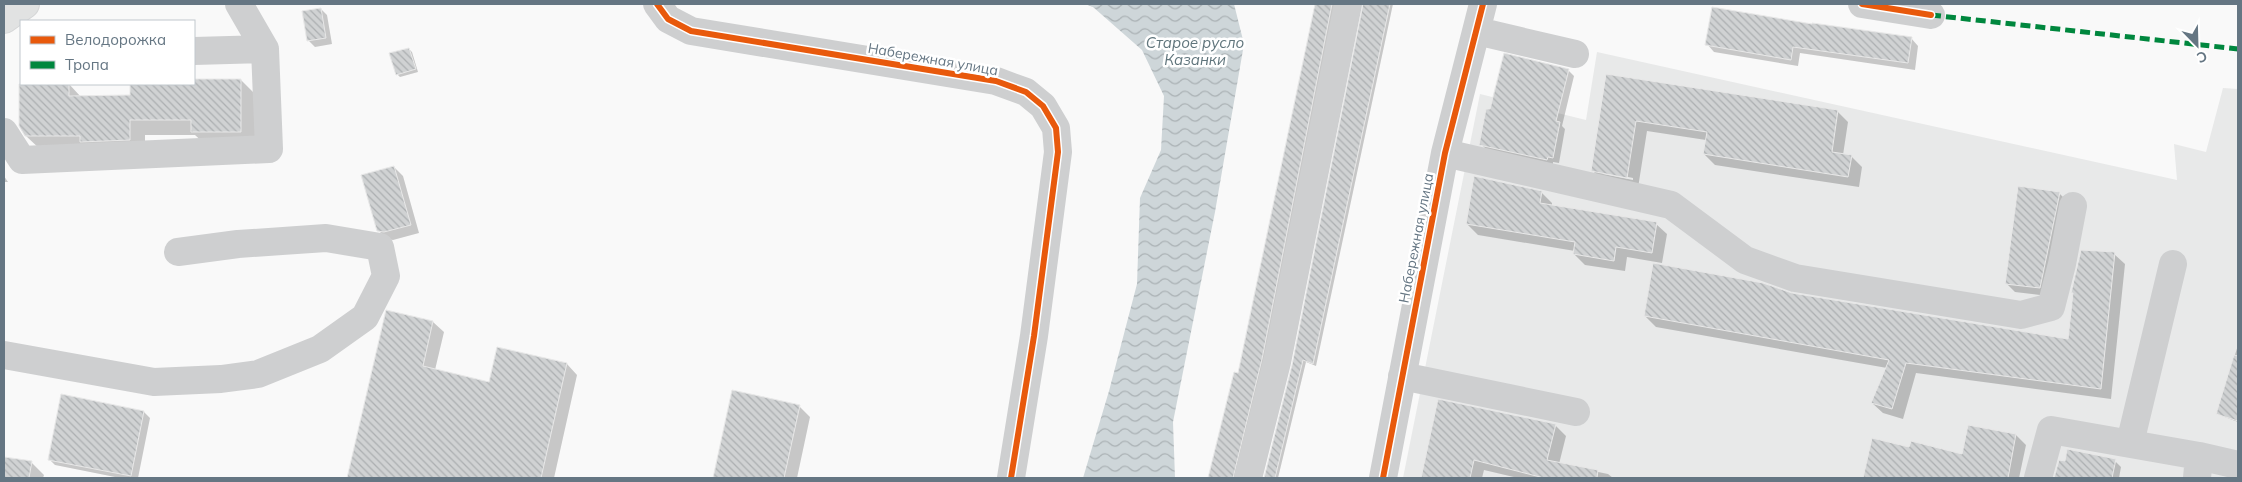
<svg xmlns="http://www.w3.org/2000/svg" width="2242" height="482" viewBox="0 0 2242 482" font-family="Mulish,sans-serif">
  <defs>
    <pattern id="water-waves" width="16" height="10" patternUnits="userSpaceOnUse" patternTransform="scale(1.25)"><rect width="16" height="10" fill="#ced6d9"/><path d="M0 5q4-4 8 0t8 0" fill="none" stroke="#abb2b5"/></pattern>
    <pattern id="building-back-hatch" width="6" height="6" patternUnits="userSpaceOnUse" patternTransform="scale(1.25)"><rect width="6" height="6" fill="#d0d2d3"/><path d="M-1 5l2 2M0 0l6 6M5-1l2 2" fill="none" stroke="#acafb1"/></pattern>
  </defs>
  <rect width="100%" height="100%" fill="#f9f9f9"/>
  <path fill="#e8e9e9" d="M1597,52L2177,180L2174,144L2206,152L2223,88L2238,89V478H1403L1480,94L1586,120Z"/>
  <path fill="url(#water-waves)" d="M1085,4H1234L1244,44L1215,212L1173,422L1175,478H1083L1109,391L1137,284L1140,198L1161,150L1164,96L1142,50L1093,7Z"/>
  <path fill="#0003" fill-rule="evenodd" d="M1317,4H1335L1264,362L1235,478H1209L1235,374L1239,375Z
    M1364,4H1393L1316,366L1306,362L1278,478H1265L1293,366Z
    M321,9L327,15L332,44L315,47L309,41Z
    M1813,26L1911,38L1918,46L1915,70L1800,53L1798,66L1714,52L1707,44Z
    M409,49L412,52L418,72L400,77L397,74Z
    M1568,70L1574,76L1562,126L1565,129L1559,163L1553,162V166L1487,150L1481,144Z
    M1607,76L1838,112L1848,122L1843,155L1851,156L1862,167L1859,187L1715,165L1704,154L1706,140L1647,131L1638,188L1603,181L1592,170ZM1603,172L1633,178V180L1603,174Z
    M194,80H241L256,95V147H208L195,135H145V154L42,151L26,136L69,84L81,97L131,96V84H194Z
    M394,167L403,176L419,233L393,240L387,239L378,230Z
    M4,176L8,182H4Z
    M1541,192L1552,203V207L1656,224L1667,234L1662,263L1627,257L1625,271L1585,265L1574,254L1575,251L1478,235L1467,224Z
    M2059,193L2068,202L2048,296L2015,292L2006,283Z
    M2114,254L2125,264L2111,399L1916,373L1903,419L1883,413L1872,403L1887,368L1656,327L1645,316L1792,295L2069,340L2074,294L2072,292Z
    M387,312L433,322L444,332L435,370L490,383L567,364L577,375L554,478H349Z
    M2238,345V422L2217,414Z
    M733,392L799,406L810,417L797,478H714Z
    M1438,401L1555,425L1566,436L1559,464L1608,474L1613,478H1518L1484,470L1482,478H1422Z
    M144,412L150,418L138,478H120L55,465L49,459Z
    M1969,426L2016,435L2026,445L2019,478H1865L1873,440L1910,448L1963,455Z
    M4,458L31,462L44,475L43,478H4Z
    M2060,461H2115L2121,467L2119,478H2054Z"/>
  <path fill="url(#building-back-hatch)" stroke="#e8e8e8" d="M1315,4H1332L1262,359L1233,478H1208L1234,372L1238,373Z
    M1363,4H1390L1313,364L1303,360L1275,478H1264L1292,365Z
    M1712,7L1812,24V23L1912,37L1908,63L1793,47L1791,60L1705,45Z
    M321,8L326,38L307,41L302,11Z
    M409,48L416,69L396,75L389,53Z
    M1504,53L1569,69L1556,121L1560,122L1553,158L1548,157L1547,160L1479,145L1486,109H1490Z
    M1606,74L1838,110L1832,152L1852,155L1848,177L1703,154L1707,132L1636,121L1627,178L1591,171Z
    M194,79H241V132H191V120H130V140L80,142V136H25L19,126V84H69V96L130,95V84H194Z
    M394,166L411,225L384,232L377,231L361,175Z
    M1474,176L1542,191L1540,203L1657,222L1652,253L1616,247L1614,261L1573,254L1575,242L1466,224Z
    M2018,186L2060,192L2040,288L2005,284Z
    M2081,250L2115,252L2101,389L1906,363L1892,409L1871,403L1889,360L1644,316L1653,263L1763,283L1792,293L2068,339L2073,293H2071Z
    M386,310L433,321L423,366L489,382L497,347L567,363L541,478H347Z
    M2234,355L2238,356V421L2216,414Z
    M732,390L800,405L784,478H713Z
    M61,394L144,411L131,476L48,460Z
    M1438,399L1556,424L1547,460L1598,470L1597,478H1544L1474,460L1470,478H1421Z
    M1968,425L2016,434L2008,478H1863L1872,438L1909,447L1911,441L1962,454Z
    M2067,449L2116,459L2112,478H2054L2059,460L2065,461Z
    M4,457L32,461L29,478H4Z"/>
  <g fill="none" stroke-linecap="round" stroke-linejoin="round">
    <defs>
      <path id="major" d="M4,19L25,4"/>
    </defs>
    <use href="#major" stroke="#d5d6d7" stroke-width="30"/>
    <path stroke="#cecfd0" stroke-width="28" d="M657,4L668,19L691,31L996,81L1026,92L1043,106L1056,128L1058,152L1034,336L1011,478
      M1862,4L1931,15
      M1477,31L1575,54
      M194,51L265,49
      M4,132L22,160L269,149L265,49L239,4
      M1445,153L1671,205L1745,260L1795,278L2021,315L2051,307L2062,264L2073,206
      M4,355L154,382L221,379L258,374L320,349L365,317L386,276L380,247L326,238L238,244L178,252
      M1402,376L1576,412
      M2130,443L2173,264
      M1248,478L1277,362L1348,4
      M1383,478L1445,153L1483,4
      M2038,478L2051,430L2199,456L2238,465
      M2197,478L2199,456"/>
    <use href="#major" stroke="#e1e2e2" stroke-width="28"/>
    <path stroke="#00873e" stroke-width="5" stroke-dasharray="10 5" stroke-linecap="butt" d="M1931,15L2238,49"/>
    <defs>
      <path id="cycleway" d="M657,4L668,19L691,31L996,81L1026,92L1043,106L1056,128L1058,152L1034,336L1011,478
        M1862,4L1931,15
        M1383,478L1445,153L1483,4"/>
    </defs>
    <use href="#cycleway" stroke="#fff" stroke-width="9"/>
    <use href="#cycleway" stroke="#e8590c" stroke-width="6"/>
  </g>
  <g text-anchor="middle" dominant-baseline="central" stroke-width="5" stroke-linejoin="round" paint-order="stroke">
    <g font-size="14" fill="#657683" stroke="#fff">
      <text transform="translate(933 59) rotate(10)">Набережная улица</text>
      <text transform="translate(1416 238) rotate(-79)">Набережная улица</text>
    </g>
    <g font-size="15" font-style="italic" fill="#60757c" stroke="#fff">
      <text x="1195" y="42">Старое русло<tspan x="1195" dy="17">Казанки</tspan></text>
    </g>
  </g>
  <rect width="2242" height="482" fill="none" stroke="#657683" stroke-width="10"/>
  <rect x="20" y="20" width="175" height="65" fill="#ffffff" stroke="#c1c8cd"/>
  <rect x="30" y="36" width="25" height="8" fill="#e8590c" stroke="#c1c8cd"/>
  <text x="65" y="45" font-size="15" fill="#657683">Велодорожка</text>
  <rect x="30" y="61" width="25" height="8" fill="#00873e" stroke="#c1c8cd"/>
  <text x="65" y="70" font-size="15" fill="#657683">Тропа</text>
  <g transform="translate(2197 45) rotate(157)" stroke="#ffffff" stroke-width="4" paint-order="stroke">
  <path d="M0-4L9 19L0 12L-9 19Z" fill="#657683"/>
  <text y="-8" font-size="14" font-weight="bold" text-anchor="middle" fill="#657683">С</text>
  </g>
</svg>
